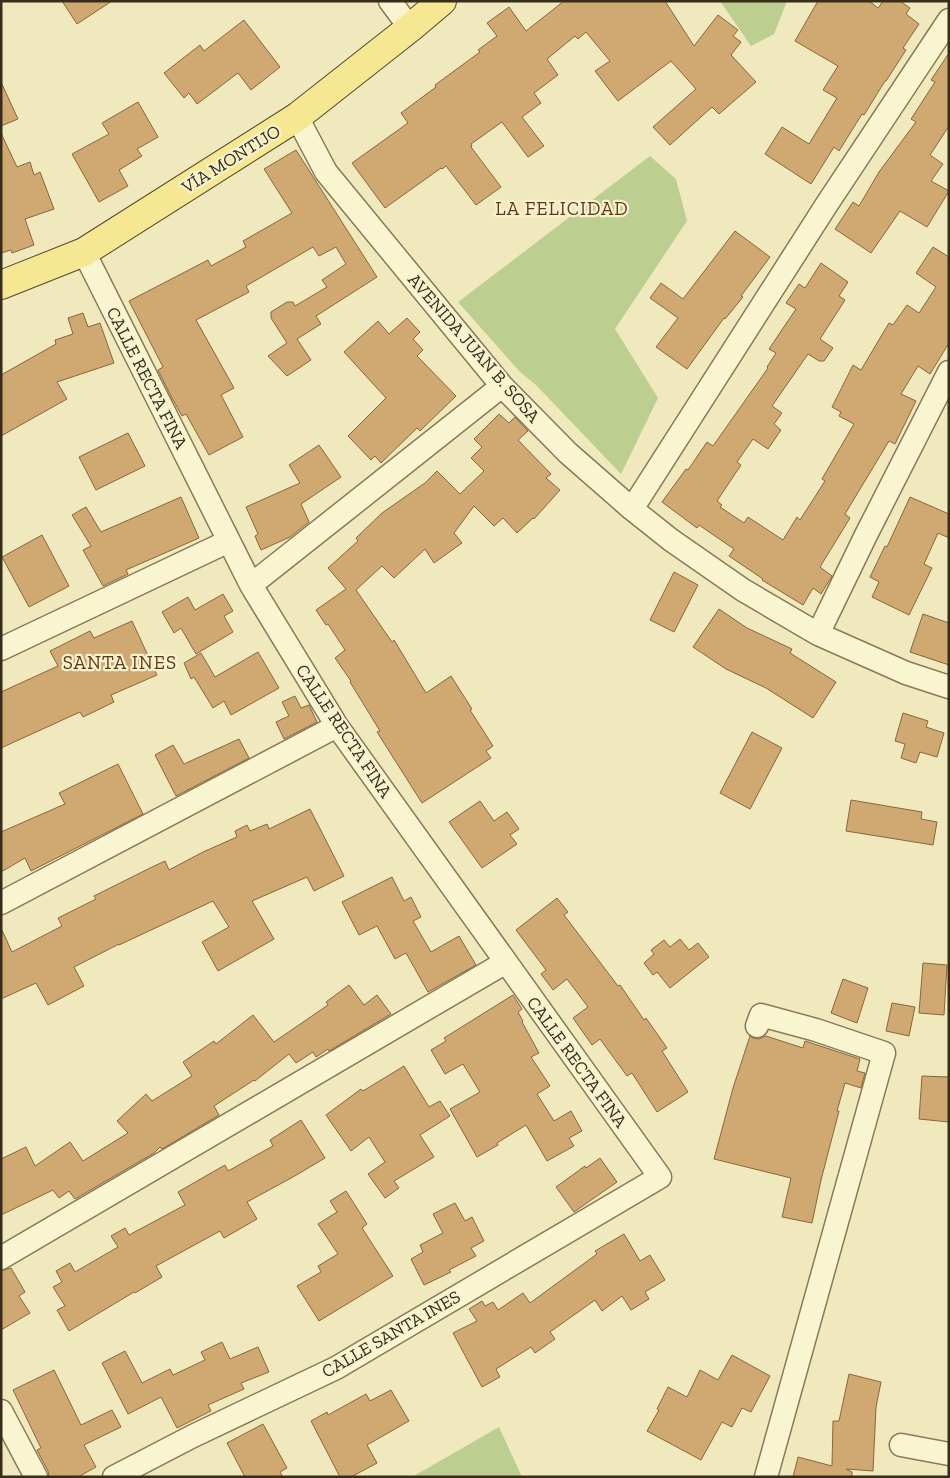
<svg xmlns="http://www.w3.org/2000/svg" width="950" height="1478" viewBox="0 0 950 1478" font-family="'Zilla Slab',serif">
  <rect width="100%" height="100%" fill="#f0e9be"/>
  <path fill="#bdce91" d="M720,1H787L774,34L751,46Z
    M650,156L676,179L687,221L615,329L658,398L621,474L536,385L520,372L458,302Z
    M499,1427L522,1477H412Z"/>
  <path fill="#d0a871" stroke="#89663a" d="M62,1H112L77,24Z
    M564,1H665L694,46L718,15L738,30L733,36L741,42L731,55L756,82L719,114L712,107L670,145L653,127L696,89L671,61L618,101L595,71L610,61L586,32L578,39L575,36L547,59L558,75L534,93L541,103L522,117L544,146L528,157L502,122L471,144L472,146L471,147L501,187L476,205L446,166L442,169L441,168L385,208L352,163L408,123L401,113L436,87L435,85L480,52L478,50L497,36L487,23L509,7L526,31Z
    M818,1H869L878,8L883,1H900L910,8L906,14L919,24L903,48L906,50L886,81H885L864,115L862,114L839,151L834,147L811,184L765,154L782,127L809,144L837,98L823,90L838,66L795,41Z
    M244,20L280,67L251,90L238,73L197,104L189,93L184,98L164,73L200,45L204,51Z
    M949,53V126L930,155L943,164L931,181L949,191L927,227L900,211L871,253L835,229L853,202L859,206L879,172L916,122L911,119L935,82L931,80Z
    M1,82L18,119L1,126Z
    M138,102L158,137L137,149L142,156L119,170L128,186L99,202L72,154L109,134L102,123Z
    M1,133L17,167L30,162L34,175L40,172L54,209L25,219L34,245L12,253L11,250L1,253Z
    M296,150L377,277L316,316L321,324L297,339L311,360L287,376L268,356L287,343L271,318V312L287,302H293L295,306L327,287L322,280L346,264L336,247L319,256L313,247L246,286L249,292L196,320L234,388L221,395L243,437L209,455L186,414L182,416L172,398L158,370L163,367L129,301L208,260L211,266L246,247L243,241L292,213L264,169Z
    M735,231L770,257L741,296L743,297L725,319L724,318L687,369L656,347L678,318L650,298L661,283L683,299Z
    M933,247L949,257V343L930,374L918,366L901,394L916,401L895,444L889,441L845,514L850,518L820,567L832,576L821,594L813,588L803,605L762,580L763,579L729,556L734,549L699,525L697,528L662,502L686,469L688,470L707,442L713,446L768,368L767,367L776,353L769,349L796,309L786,303L799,284L805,288L821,263L848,282L839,296L845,300L820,339L833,348L824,361H819L808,354L772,406L782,413L774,424L781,430L768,449L753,439L737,462L741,465L717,501L722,505L720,507L744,523L748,517L783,540L797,517L800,520L825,481L822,479L854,424L839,416L841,412L832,407L853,365L861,370L889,323L893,325L907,305L919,313L936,287L916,273Z
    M83,313L88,327L100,323L114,363L57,382L67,399L1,436V375L56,344L55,340L73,334L68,318Z
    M407,318L420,332L413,339L423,350L417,356L456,396L420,431L417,428L381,463L375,456L371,460L348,436L386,398L344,352L378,321L389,334Z
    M499,414L509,423L515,417L528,431L518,440L551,474L546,478L560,490L534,519L533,518L517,533L503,518L494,526L474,506L454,533L462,543L434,563L425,549L394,578L382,566L356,590L392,642L394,640L426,693L451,676L472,709L470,710L493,746L486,751L491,758L422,803L377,732L380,731L350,682L351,681L335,658L345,650L328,624L326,625L316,610L346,589L328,568L358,541L356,538L382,513L425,483L437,471L460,494L484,471L471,458L482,447L474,439Z
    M128,433L145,466L96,490L79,457Z
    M319,445L341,477L301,504L309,522L290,537L261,550L255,536L258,534L246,507L300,483L289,465Z
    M181,497L199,538L126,570L128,574L103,586L83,550L91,546L72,515L86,507L101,532Z
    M910,497L949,514V538L938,533L924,564L932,568L909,615L872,597L879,582L870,577L885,546L887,547Z
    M42,535L69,586L29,607L2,557Z
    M674,572L698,585L674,632L650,620Z
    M223,594L233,611L224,616L233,632L196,654L181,628L174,633L162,612L188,597L195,610Z
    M719,609L747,628L792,649L790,653L836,682L813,718L766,688L726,669L693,647Z
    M923,614L949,623V665L910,652Z
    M132,621L157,675L111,695L114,702L83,717L80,712L1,748V692L58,666L50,651L90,631L94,638Z
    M258,652L279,688L231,715L224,701L213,708L194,677L191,679L184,663L201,653L215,677Z
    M295,696L301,708L309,705L317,722L284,739L276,722L289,716L282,702Z
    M903,713L928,721L926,727L944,733L937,757L920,752L916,763L901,758L905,744L895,741Z
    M752,732L782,748L750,809L720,793Z
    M239,739L249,758L176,796L155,755L173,745L184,764Z
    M118,764L143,814L31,871L25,858L1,872V832L65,804L59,793Z
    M851,800L922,812L921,819L937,822L933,845L846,831Z
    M480,801L494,821L507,812L519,829L510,835L517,844L482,868L449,822Z
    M310,809L344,876L314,891L307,877L252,901L274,939L218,971L202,942L229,927L213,901L119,945V944L74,967L84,986L48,1005L36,983L1,999V928L12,952L62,926L58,918L96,899L94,896L150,868L165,861L169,870L203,852L237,837L235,831L247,825L250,831L267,824L269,829Z
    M392,877L404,901L411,897L421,917L413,921L431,952L459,936L476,965L428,992L406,953L395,959L377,926L359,935L342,902Z
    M557,898L568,912L564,915L618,986L620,985L644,1020L646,1018L667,1048L662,1051L688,1092L657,1112L632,1073L627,1076L600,1039L592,1045L573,1018L588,1007L567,979L553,990L541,974L546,970L516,930Z
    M680,939L689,950L698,943L709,957L670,988L657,972L653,975L644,963L654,954L651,950L664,940L670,947Z
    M923,963L947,965L944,1015L919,1013Z
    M843,979L868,988L857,1023L831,1013Z
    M349,985L364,1005L377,995L391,1014L329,1051L328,1049L316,1057L313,1052L296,1063L289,1054L255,1081L254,1080L214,1106L219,1115L162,1149L160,1147L154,1153L75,1199L69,1191L59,1198L53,1190L1,1215V1159L26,1147L35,1166L70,1142L83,1161L128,1133L117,1121L146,1094L152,1101L192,1076L183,1062L214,1041L216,1044L253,1015L274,1042L328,1005L326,1002Z
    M513,995L522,1009L518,1012L523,1021L522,1022L539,1053L531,1057L550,1086L537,1094L554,1121L571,1111L582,1131L569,1138L574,1146L547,1161L526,1125L497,1143L498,1145L477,1157L450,1109L480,1092L463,1064L445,1074L431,1050L446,1041L444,1038Z
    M892,1003L915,1007L909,1036L886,1031Z
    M750,1036L753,1038L759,1039L766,1036L803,1048L805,1041L860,1059L857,1071L865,1073L861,1088L845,1083L837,1111H839L821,1180L812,1223L782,1217L791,1178L714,1159L733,1088Z
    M404,1066L429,1107L440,1101L450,1116L420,1135L434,1157L394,1181L399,1188L385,1198L368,1174L385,1162L369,1137L351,1151L326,1115L361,1089L363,1091Z
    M922,1076L949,1077V1122L919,1119Z
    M301,1120L325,1158L293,1177L247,1202L257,1219L224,1238L220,1231L156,1266L162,1277L135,1293L134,1292L69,1331L57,1310L65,1306L53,1287L62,1282L56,1271L70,1263L75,1272L118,1247L111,1236L125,1228L129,1235L185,1205L178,1192L225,1165L228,1171L273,1146L270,1140Z
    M600,1158L617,1182L574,1212L556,1187L585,1166L586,1168Z
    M346,1191L367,1224L362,1228L393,1276L319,1321L297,1286L321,1272L318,1266L338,1254L318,1224L337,1212L330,1201Z
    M455,1203L465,1221L472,1217L484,1241L471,1248L476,1256L449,1270L451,1272L424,1285L411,1259L423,1252L420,1245L443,1233L433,1214Z
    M624,1234L640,1261L650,1255L665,1280L645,1292L649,1299L631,1310L622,1296L602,1311L595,1300L550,1332L555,1339L535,1353L531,1347L496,1369L500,1377L482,1387L453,1333L477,1321L469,1309L482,1301L485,1306L493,1302L498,1310L523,1293L530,1303L597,1254L595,1251Z
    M11,1268L25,1292L19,1296L30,1313L1,1330V1271Z
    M222,1342L230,1359L258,1347L269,1372L241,1383L244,1389L208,1405L211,1411L177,1428L161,1397L128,1414L102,1363L125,1351L142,1383L170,1369L173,1375L205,1360L201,1352Z
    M732,1355L770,1376L751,1412L742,1408L732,1427L722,1422L701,1460L647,1431L659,1410L657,1409L668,1387L687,1397L700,1370L718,1380Z
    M54,1370L81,1425L112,1410L121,1427L84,1445L96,1467L78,1477H49L48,1471L37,1450L41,1448L13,1390Z
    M849,1374L881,1382L876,1407L873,1471L846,1469L852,1472V1477H793L798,1457L832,1466L833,1421H839Z
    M391,1390L409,1421L367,1445L377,1463L351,1477H340L311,1421L327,1412L328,1415L366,1394L370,1401Z
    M263,1424L287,1468L280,1472L283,1477H245L227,1443Z"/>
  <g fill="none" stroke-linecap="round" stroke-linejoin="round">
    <defs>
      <path id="minor" d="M390,1L410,28
        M297,117L326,172L502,386L568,453L632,509L671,540L743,590L818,634L906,673L949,687
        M84,252L251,585L337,726L660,1177L336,1368L193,1436L114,1477
        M632,509L827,204L949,20
        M251,585L502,386
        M818,634L866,535L949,372
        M1,649L229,541
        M1,903L337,726
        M757,1026L761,1015L816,1030L884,1053L766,1477
        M1,1258L506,962
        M1,1411L36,1477
        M901,1445L949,1454"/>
      <path id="major" d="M1,285L84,252L297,117L410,28L442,1"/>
    </defs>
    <use href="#minor" stroke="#897956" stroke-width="25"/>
    <use href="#major" stroke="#56462b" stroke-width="30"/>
    <use href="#minor" stroke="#faf5d1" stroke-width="22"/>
    <use href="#major" stroke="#f6e793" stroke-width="28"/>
  </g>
  <g text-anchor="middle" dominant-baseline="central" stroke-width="4.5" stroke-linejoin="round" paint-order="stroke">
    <g font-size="18" fill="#372d1b" stroke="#f7f2ce">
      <text transform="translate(231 159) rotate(-32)">VÍA MONTIJO</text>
      <text transform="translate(474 348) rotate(49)">AVENIDA JUAN B. SOSA</text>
      <text transform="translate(147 378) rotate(63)">CALLE RECTA FINA</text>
      <text transform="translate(344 731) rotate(56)">CALLE RECTA FINA</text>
      <text transform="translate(577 1062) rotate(54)">CALLE RECTA FINA</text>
      <text transform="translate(391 1334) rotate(-30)">CALLE SANTA INES</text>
    </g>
    <g font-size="19" letter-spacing="1" fill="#663519" stroke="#f7f2ce">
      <text x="562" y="208">LA FELICIDAD</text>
      <text x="120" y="662">SANTA INES</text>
    </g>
  </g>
  <rect width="950" height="1478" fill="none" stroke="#372d1b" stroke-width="5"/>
</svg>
